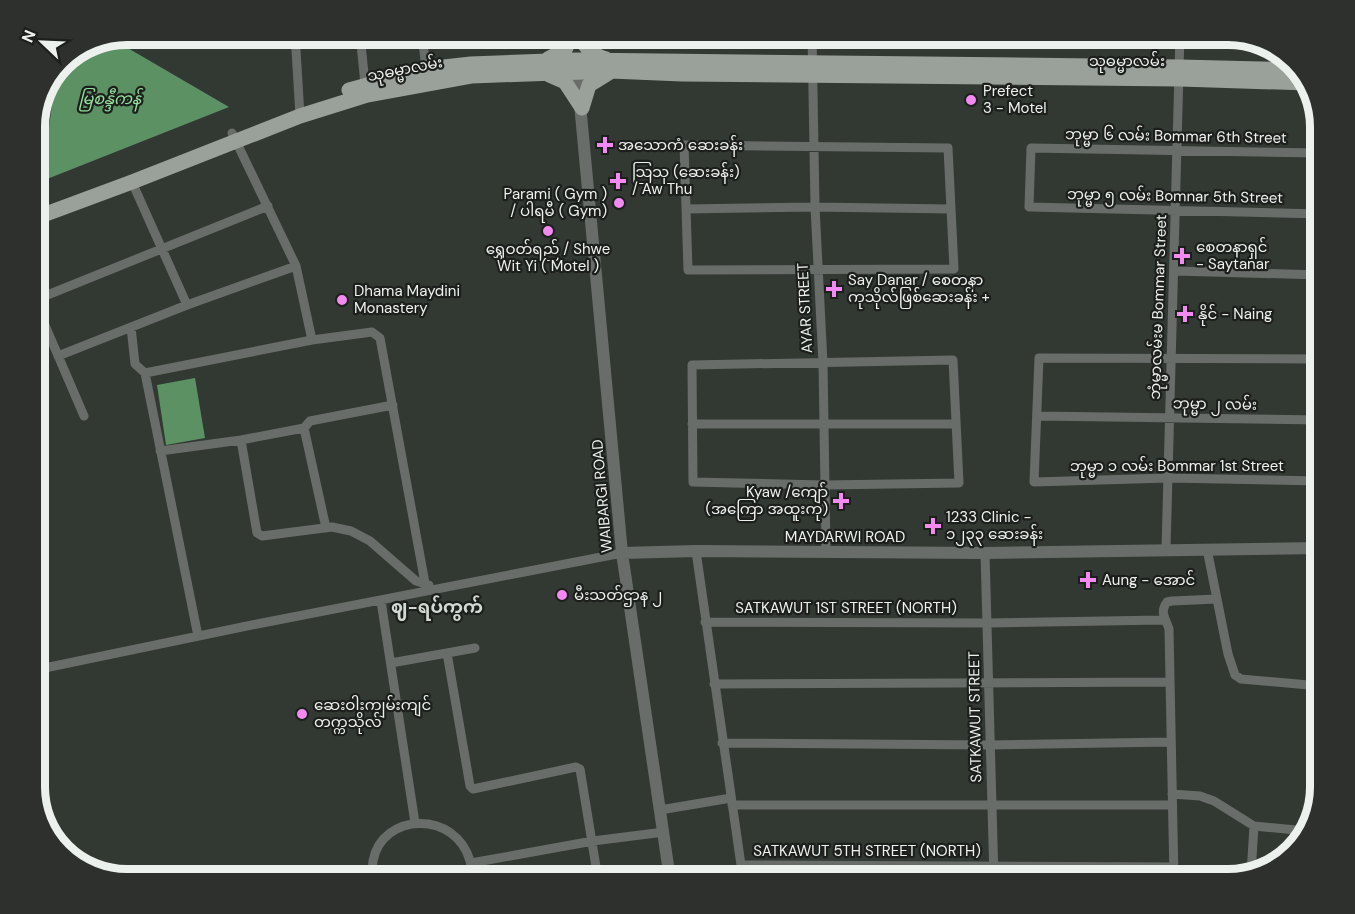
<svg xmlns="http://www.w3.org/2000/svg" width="1355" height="914" viewBox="0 0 1355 914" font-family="'DM Sans','Noto Sans Myanmar',sans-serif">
  <rect width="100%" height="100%" fill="#323933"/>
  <path fill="#5c9164" d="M114,40L229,107L42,181L56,74L62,61Z
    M195,378L205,438L166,445L157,385Z"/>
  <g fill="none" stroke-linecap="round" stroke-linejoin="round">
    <path stroke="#696d6a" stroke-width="9" d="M295,34L300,116
      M360,34L365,84
      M422,34L426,69
      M812,34L815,207L823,363L826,551
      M232,133L296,266L312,340
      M684,145L948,148L954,269L688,270Z
      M1320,153L1031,148L1029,207L1320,214
      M132,182L187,305
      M686,209L815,207L951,209
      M1175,271L1320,275
      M35,300L268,206
      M35,302L84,416
      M131,327L135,364L145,373
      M58,356L187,305L296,266
      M1320,359L1039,358L1034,482L1168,478L1320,481
      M953,360L959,483L824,485L693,482L692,365Z
      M1037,416L1320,420
      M692,424H955
      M304,428L326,528
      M241,440L257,533L262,536L332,527L351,531L370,541L416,581L429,585
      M160,451L241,440L304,428L310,421L393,405
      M1166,549L1180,34
      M1207,549L1228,654L1235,675L1241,679L1320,686
      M696,551L743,879
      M985,553L994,879
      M381,601L415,823
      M705,622L987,623L1163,620
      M198,636L145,373L312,340L372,332L380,338L425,583
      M447,653L470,786L473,789L576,767L580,769L598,879
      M391,663L475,648
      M35,670L257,624L622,553
      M714,684L1169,682
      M722,743L990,745L1170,742
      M1172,794L1200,796L1214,801L1254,826L1307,831
      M732,805H1172
      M660,810L731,798
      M471,863L593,841L664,832
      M741,865L1174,867
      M1251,874L1254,826
      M373,879C373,873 372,866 373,861C382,812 456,810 470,861C472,866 470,873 470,879
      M1174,879L1169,629C1166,619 1159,612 1167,602L1172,601L1217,599"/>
    <path stroke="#696d6a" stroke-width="12" d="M577,72L622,553L670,879
      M622,553L696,551L985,553L1320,548"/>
    <path stroke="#9aa19b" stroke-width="15" d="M578,34C585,47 592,55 606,59
      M548,59L565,50L572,34
      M549,75L565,82L582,108
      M349,90L426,69L471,64L576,60L1180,67L1297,70
      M582,108L589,85L610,72
      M35,218L132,182L300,116L367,95L471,76L611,71L682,74L1180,79L1308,83"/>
  </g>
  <g fill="#f38af1" stroke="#1c1f1c" stroke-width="2">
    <circle cx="971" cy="100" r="6"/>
    <path d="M602 136h6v6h6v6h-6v6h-6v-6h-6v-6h6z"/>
    <path d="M615 172h6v6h6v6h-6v6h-6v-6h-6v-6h6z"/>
    <circle cx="619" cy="203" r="6"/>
    <circle cx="548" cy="231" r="6"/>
    <path d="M1179 247h6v6h6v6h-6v6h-6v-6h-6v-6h6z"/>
    <path d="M831 280h6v6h6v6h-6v6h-6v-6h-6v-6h6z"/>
    <circle cx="342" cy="300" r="6"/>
    <path d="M1182 305h6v6h6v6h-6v6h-6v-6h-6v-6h6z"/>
    <path d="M838 492h6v6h6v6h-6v6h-6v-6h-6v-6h6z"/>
    <path d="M930 517h6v6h6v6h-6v6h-6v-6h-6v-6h6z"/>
    <path d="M1085 571h6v6h6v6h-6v6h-6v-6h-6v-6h6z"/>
    <circle cx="562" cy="595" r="6"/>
    <circle cx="302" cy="714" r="6"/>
  </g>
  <g text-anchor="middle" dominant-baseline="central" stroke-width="4.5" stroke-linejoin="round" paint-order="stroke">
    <g font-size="15" fill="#edf1ed" stroke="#1c1f1c">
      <text x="1127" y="61">သုဓမ္မာလမ်း</text>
      <text transform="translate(405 69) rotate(-11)">သုဓမ္မာလမ်း</text>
      <text transform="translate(1176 136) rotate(1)">ဘုမ္မာ ၆ လမ်း Bommar 6th Street</text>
      <text transform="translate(1175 196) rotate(1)">ဘုမ္မာ ၅ လမ်း Bomnar 5th Street</text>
      <text transform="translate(1158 307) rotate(-88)">ဘုံမ္မာလမ်းမ Bommar Street</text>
      <text transform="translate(805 308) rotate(-93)">AYAR STREET</text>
      <text transform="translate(1215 404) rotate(1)">ဘုမ္မာ ၂ လမ်း</text>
      <text x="1177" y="466">ဘုမ္မာ ၁ လမ်း Bommar 1st Street</text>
      <text transform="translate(602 496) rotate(-95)">WAIBARGI ROAD</text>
      <text x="845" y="537">MAYDARWI ROAD</text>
      <text x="846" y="608">SATKAWUT 1ST STREET (NORTH)</text>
      <text transform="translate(975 717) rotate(-91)">SATKAWUT STREET</text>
      <text x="867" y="851">SATKAWUT 5TH STREET (NORTH)</text>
    </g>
    <g font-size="15" fill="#edf1ed" stroke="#1c1f1c" text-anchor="start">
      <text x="983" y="91">Prefect<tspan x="983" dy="17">3 - Motel</tspan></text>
      <text x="618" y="145">အသောကံ ဆေးခန်း</text>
      <text x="632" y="172">သြသု (ဆေးခန်း)<tspan x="632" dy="17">/ Aw Thu</tspan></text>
      <text x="607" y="194" text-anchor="end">Parami ( Gym )<tspan x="607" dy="17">/ ပါရမီ ( Gym)</tspan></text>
      <text x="1196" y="247">စေတနာရှင်<tspan x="1196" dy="17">- Saytanar</tspan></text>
      <text x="548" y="249" text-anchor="middle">ရွှေဝတ်ရည် / Shwe<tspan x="548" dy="17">Wit Yi ( Motel )</tspan></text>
      <text x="848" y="280">Say Danar / စေတနာ<tspan x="848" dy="17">ကုသိုလ်ဖြစ်ဆေးခန်း +</tspan></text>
      <text x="354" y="291">Dhama Maydini<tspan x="354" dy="17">Monastery</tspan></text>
      <text x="1198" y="314">နိုင် - Naing</text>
      <text x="828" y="492" text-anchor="end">Kyaw /ကျော်<tspan x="828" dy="17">(အကြော အထူးကု)</tspan></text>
      <text x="946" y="517">1233 Clinic -<tspan x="946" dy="17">၁၂၃၃ ဆေးခန်း</tspan></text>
      <text x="1102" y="580">Aung - အောင်</text>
      <text x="574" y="595">မီးသတ်ဌာန ၂</text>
      <text x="314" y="705">ဆေးဝါးကျွမ်းကျင်<tspan x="314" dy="17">တက္ကသိုလ်</tspan></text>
    </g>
    <g font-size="16" font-style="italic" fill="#93df9d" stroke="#1c1f1c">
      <text x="110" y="98">မြစန္ဒီ‌ကန်</text>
    </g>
    <g font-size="18" font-weight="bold" fill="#d1dad2" stroke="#1c1f1c">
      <text x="437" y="607">ဈ-ရပ်ကွက်</text>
    </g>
  </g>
  <path d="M0 0H1355V914H0ZM127 45H1228A82 82 0 0 1 1310 127V787A82 82 0 0 1 1228 869H127A82 82 0 0 1 45 787V127A82 82 0 0 1 127 45Z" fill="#2d302d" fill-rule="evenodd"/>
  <path fill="none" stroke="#edf1ed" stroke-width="8" d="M127 45H1228A82 82 0 0 1 1310 127V787A82 82 0 0 1 1228 869H127A82 82 0 0 1 45 787V127A82 82 0 0 1 127 45Z"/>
  <g transform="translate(42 42) rotate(293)" stroke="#1c1f1c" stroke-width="4.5" paint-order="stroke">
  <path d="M0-4.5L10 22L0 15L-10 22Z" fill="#edf1ed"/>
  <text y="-9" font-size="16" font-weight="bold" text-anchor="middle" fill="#edf1ed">N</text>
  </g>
</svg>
